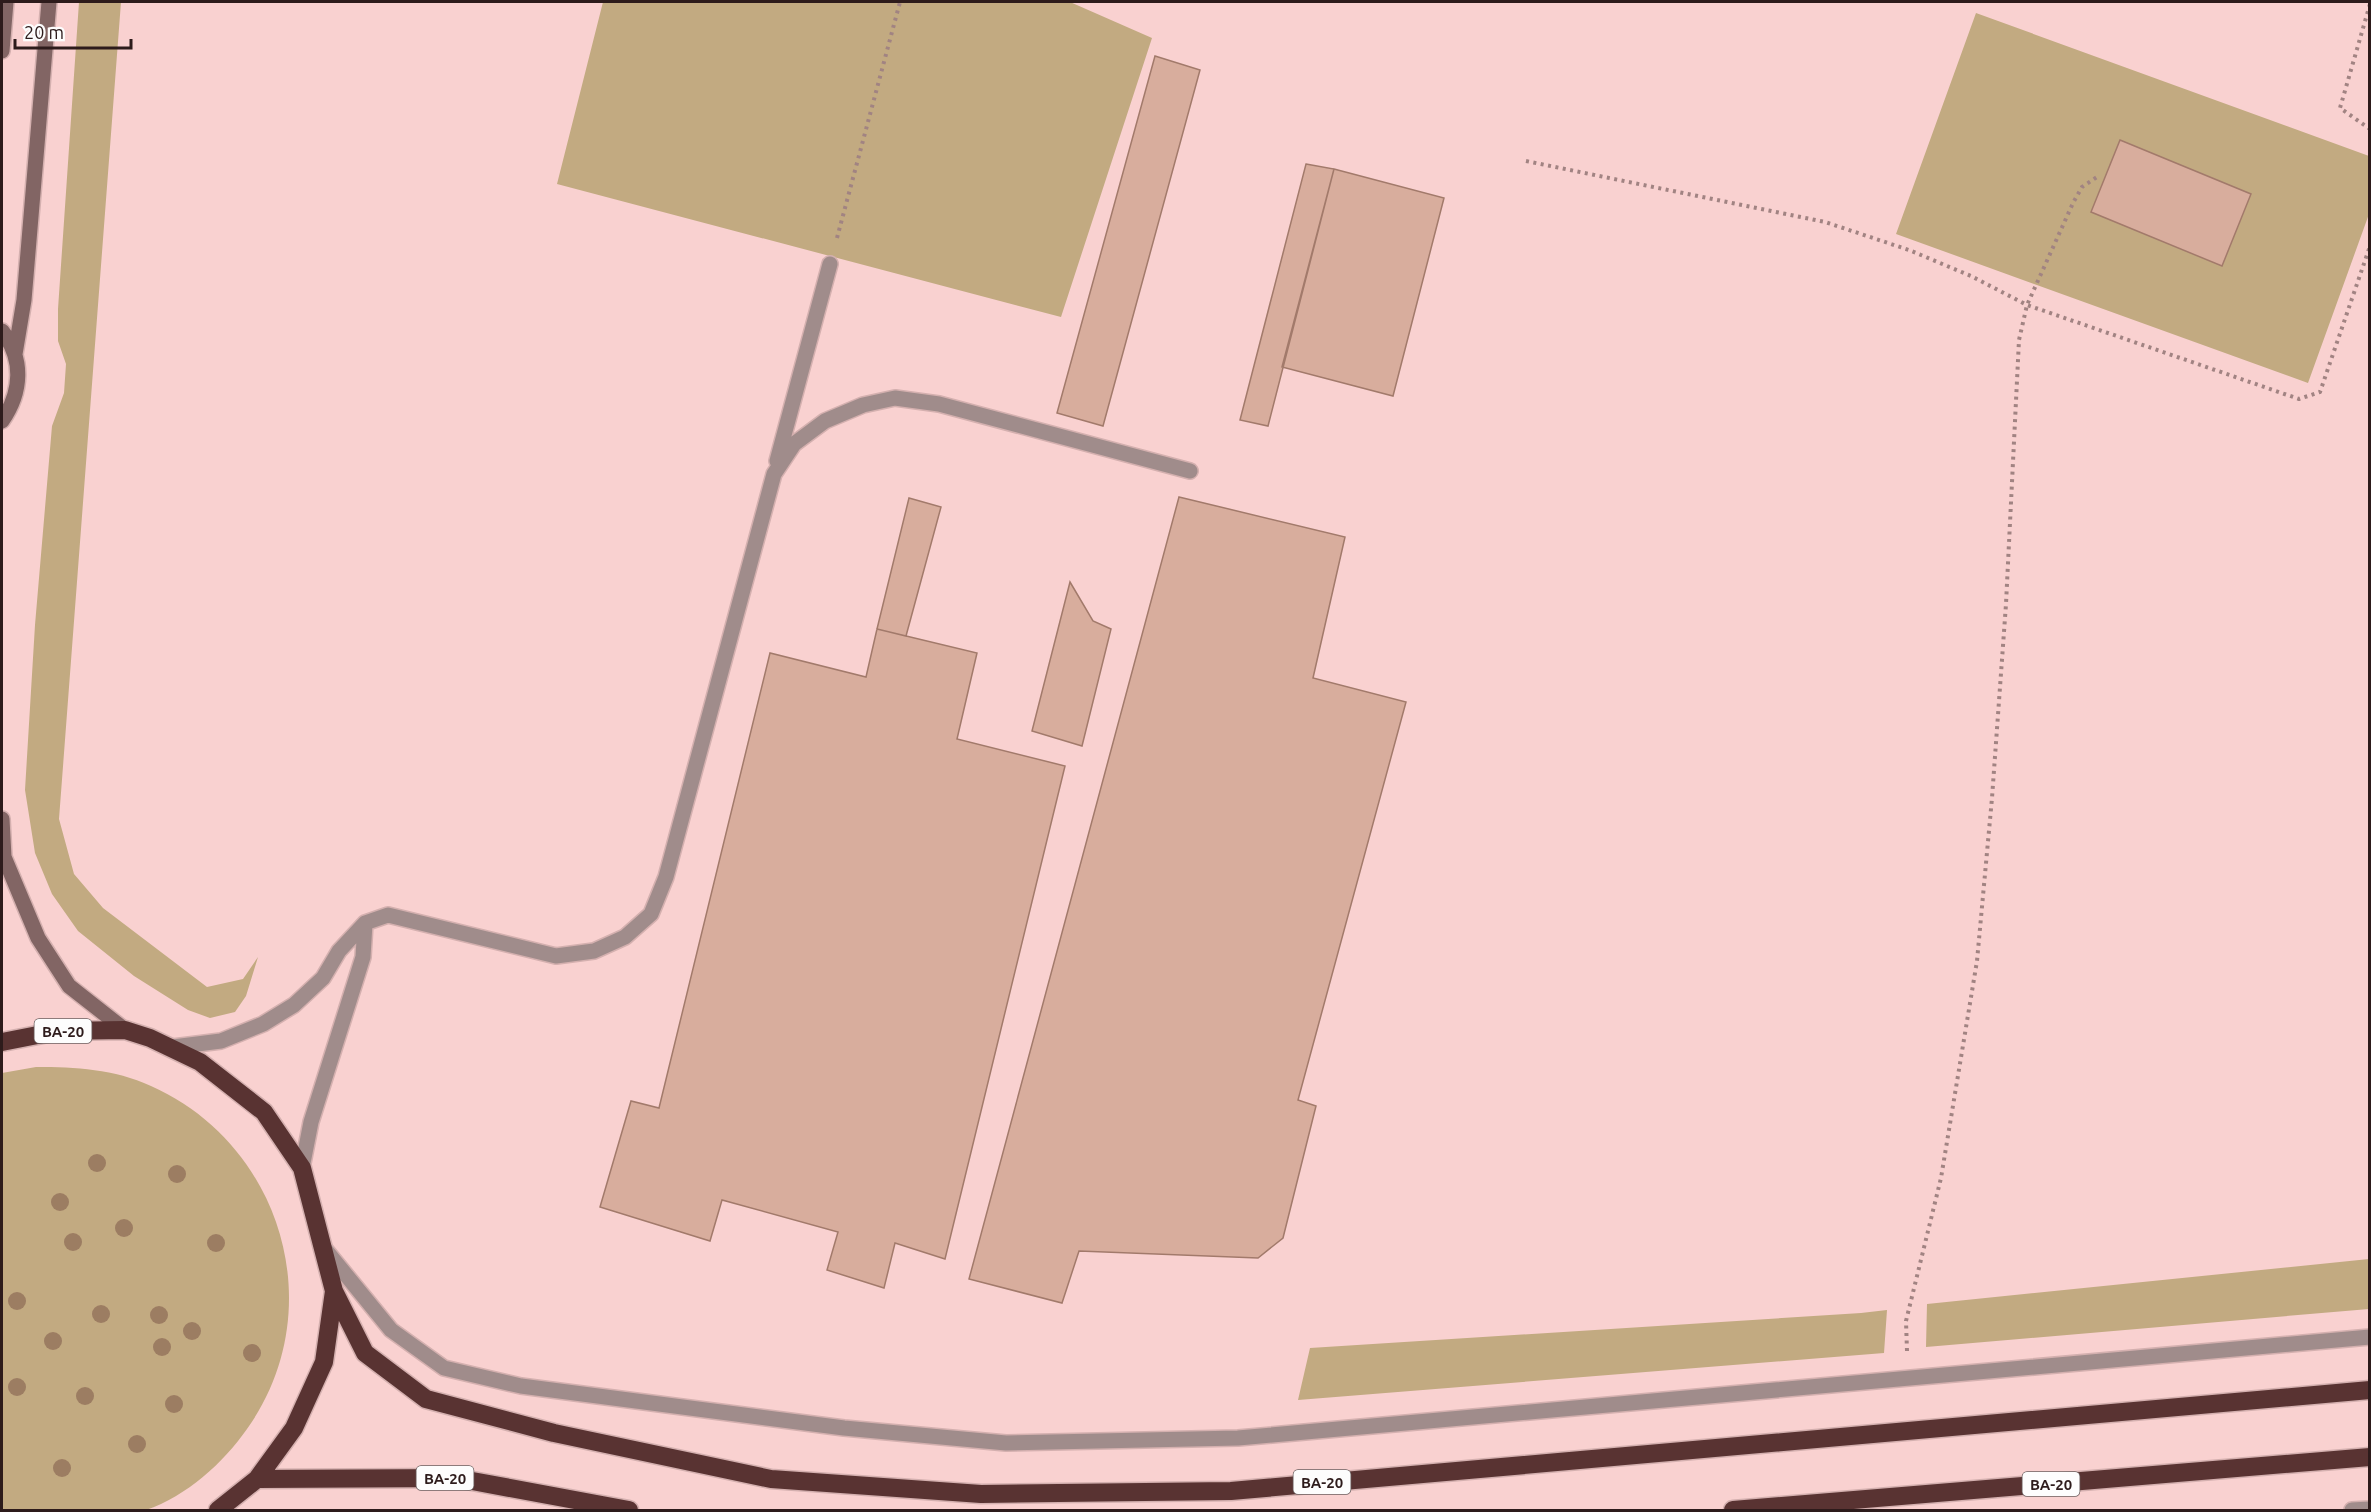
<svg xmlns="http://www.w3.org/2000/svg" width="2371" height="1512" viewBox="0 0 2371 1512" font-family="Ubuntu,sans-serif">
  <rect width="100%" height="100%" fill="#f9d1d0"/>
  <path fill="#c2aa81" d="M79,2H121L59,819L74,874L103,908L207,987L243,979L258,957L246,996L235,1012L210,1018L188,1010L134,976L78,931L52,894L35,853L25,790L35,625L52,426L64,393L66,364L58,341V309Z
    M603,2H1070L1152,38L1061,317L557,184Z
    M1976,13L2369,156V214L2308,383L1896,234Z
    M36,1067C76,1067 114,1069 151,1086C282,1144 332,1310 247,1429C223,1463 187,1496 146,1510C135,1512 118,1510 106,1510C71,1510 36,1511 2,1510V1073Z
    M2369,1259V1309L1926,1347L1927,1304Z
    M1887,1310L1884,1353L1298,1400L1310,1348L1861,1313Z"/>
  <path fill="#d8ad9d" stroke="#a27a6b" stroke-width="1.5" d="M1155,56L1200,70L1103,426L1057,413Z
    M2120,140L2251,194L2222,266L2091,212Z
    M1306,164L1334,169L1268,426L1240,420Z
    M1334,169L1444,198L1393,396L1282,367Z
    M1179,497L1345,537L1313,678L1406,702L1298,1100L1316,1106L1283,1238L1258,1258L1079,1251L1062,1303L969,1279Z
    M909,498L941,507L906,636L877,629Z
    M1070,582L1093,621L1111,629L1082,746L1032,731Z
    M877,629L977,653L957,739L1065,766L945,1259L895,1243L884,1288L827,1270L838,1232L722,1200L710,1241L600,1207L631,1101L659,1108L770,653L866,677Z"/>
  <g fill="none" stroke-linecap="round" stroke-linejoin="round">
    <defs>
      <path id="lane" d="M777,461L830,264
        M173,1047L221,1041L263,1024L294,1005L323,978L339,951L365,923L388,915L556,956L594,951L625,937L651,914L666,877L774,474L794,444L825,421L863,405L895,398L939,404L1190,471
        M302,1168L311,1122L363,957L365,923
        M324,1248L391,1330L444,1368L521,1386L844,1428L1006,1443L1238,1438L2370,1337
        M2352,1510L2370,1509"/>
      <path id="secondary" d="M2,51L6,2
        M2,331C24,359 22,392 2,421
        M15,354L24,300L49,2
        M2,819L4,857L38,938L69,986L125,1030"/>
      <path id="highway" d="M2,1042L58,1031L125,1030L150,1038L200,1062L264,1112L302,1168L334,1291L365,1353L426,1399L554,1433L771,1479L981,1494L1231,1491L2370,1390
        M257,1479L456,1478L629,1510
        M218,1510L257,1479L294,1428L324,1362L334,1291
        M1733,1510L2370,1457"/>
    </defs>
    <use href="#lane" stroke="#d4b0af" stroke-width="18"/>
    <use href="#secondary" stroke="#d4b0af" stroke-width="18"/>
    <use href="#highway" stroke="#d4b0af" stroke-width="21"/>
    <path stroke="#a18382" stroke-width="4" stroke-dasharray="3 4.5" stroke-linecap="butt" d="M2370,4L2340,108L2370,129
      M1526,161L1825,222L1909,250L1971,276L2027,305L2299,399L2320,392L2370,246
      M837,238L900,2
      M1907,1351L1906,1321L1941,1178L1977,961L1992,798L2006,604L2019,340L2027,305L2073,203L2082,187L2097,177"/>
    <use href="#lane" stroke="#a08c8b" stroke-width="15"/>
    <use href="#secondary" stroke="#826564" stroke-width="15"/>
    <use href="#highway" stroke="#593332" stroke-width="18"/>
  </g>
  <g fill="#9c7d62">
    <circle cx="97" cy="1163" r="9"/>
    <circle cx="177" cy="1174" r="9"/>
    <circle cx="60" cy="1202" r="9"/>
    <circle cx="124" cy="1228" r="9"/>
    <circle cx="73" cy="1242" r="9"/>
    <circle cx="216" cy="1243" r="9"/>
    <circle cx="17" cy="1301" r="9"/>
    <circle cx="101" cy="1314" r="9"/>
    <circle cx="159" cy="1315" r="9"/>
    <circle cx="192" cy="1331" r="9"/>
    <circle cx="53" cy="1341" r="9"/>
    <circle cx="162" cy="1347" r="9"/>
    <circle cx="252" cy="1353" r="9"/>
    <circle cx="17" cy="1387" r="9"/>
    <circle cx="85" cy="1396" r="9"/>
    <circle cx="174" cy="1404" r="9"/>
    <circle cx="137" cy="1444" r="9"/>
    <circle cx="62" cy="1468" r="9"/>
  </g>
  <g text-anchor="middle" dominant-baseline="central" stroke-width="6" stroke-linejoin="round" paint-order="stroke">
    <g fill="#fdfdfd" stroke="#6b5f5f" stroke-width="1.5">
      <rect x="34.5" y="1019" width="57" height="24" rx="4.5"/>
      <rect x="416.5" y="1466" width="57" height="24" rx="4.5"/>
      <rect x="1293.5" y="1470" width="57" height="24" rx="4.5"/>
      <rect x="2022.5" y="1472" width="57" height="24" rx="4.5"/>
    </g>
    <g font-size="15" font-weight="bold" fill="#2d1b1b">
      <text x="63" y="1031">BA-20</text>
      <text x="445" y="1478">BA-20</text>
      <text x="1322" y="1482">BA-20</text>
      <text x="2051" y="1484">BA-20</text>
    </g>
  </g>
  <rect width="2371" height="1512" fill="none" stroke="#2d1b1b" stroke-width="6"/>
  <path d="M15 39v9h116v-9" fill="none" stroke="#2d1b1b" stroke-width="3"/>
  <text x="24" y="39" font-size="18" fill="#2d1b1b" stroke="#fdfdfd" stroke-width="4.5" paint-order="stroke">20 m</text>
</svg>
